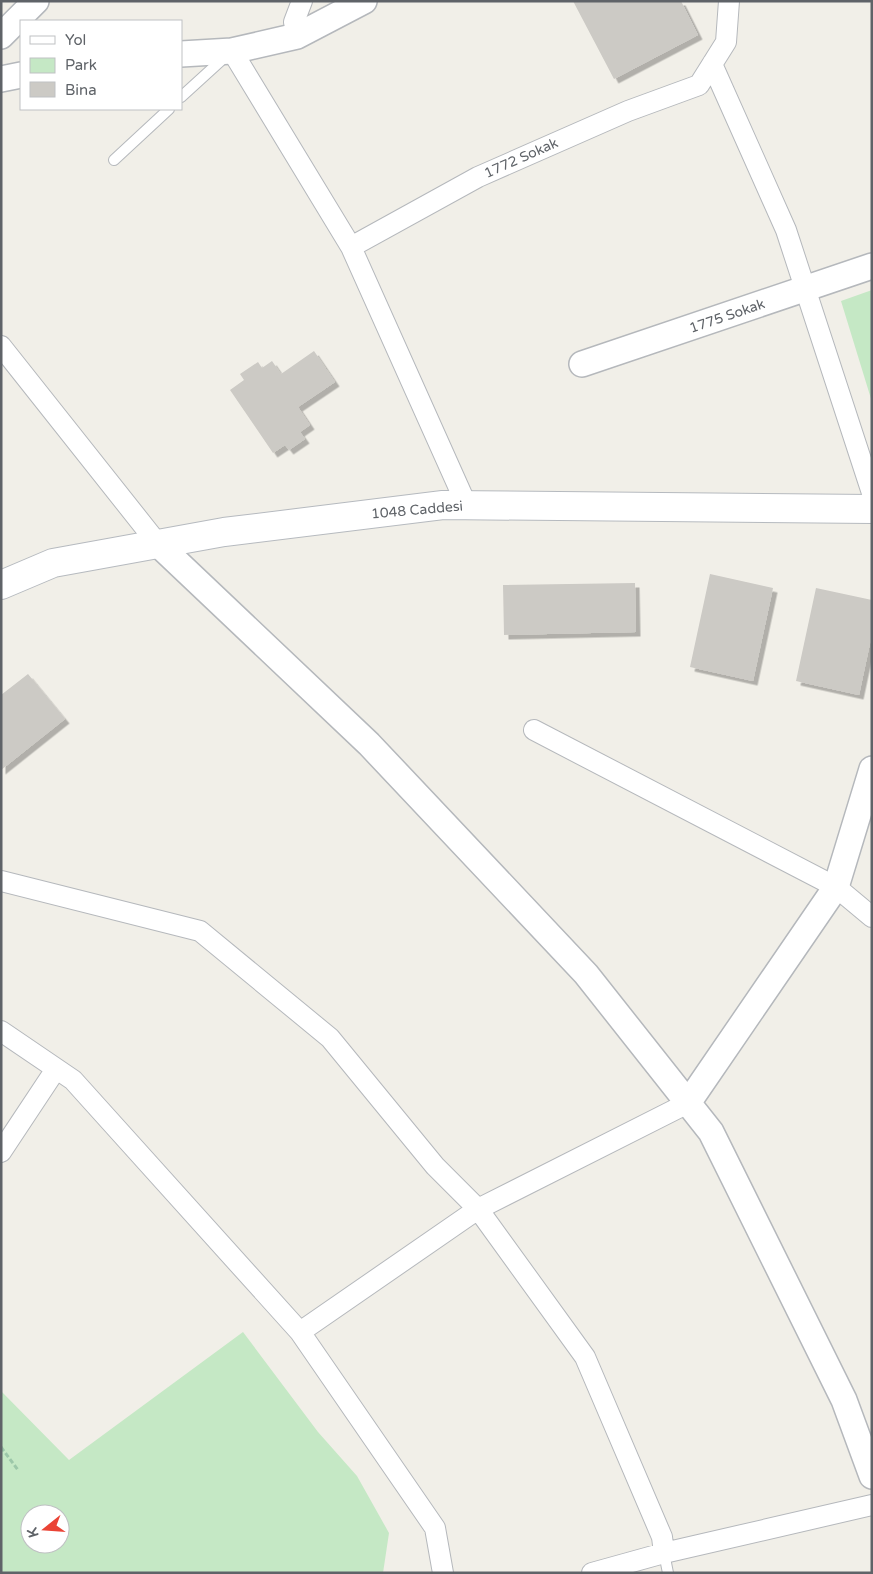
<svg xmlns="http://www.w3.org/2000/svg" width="873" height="1574" viewBox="0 0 873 1574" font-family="'Varela Round',sans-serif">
  <defs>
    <filter id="shadow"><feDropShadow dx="4.5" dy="4.5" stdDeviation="0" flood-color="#0004"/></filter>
  </defs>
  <rect width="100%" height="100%" fill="#f1efe8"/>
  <path fill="#c5e8c5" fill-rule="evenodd" d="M872,290V402L841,301Z
    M243,1332L318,1432L357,1476L389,1533L383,1573H1V1391L69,1460ZM30,1514H60V1544H30Z"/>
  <path fill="#cccac5" filter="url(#shadow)" d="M573,1H681L698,35L614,79Z
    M314,351L335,382L298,407L310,425L300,432L305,439L289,450L285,445L273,453L230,390L244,380L240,374L258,362L262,368L272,361L281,374Z
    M710,574L773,588L753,681L690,667Z
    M635,583L636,632L504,635L503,585Z
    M816,588L872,600V634L859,695L796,681Z
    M28,674L65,719L1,770V695Z"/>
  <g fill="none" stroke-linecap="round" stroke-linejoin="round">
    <defs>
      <path id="service" d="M181,97L226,56
        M114,160L169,109
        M664,1553L668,1573"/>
      <path id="minor" d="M297,36L294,22L302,1
        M232,51L351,247L467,506
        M712,64L786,230L872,493
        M351,247L478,177L628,111L699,85L726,42L729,1
        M1,346L158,544
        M534,730L836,887L872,917
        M1,881L200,931L330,1038L435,1166L478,1209L585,1357L662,1537L664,1553
        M1,1031L73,1080L300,1332L435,1528L443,1573
        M1,1152L56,1069
        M300,1332L478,1209L688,1103
        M592,1573L664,1553L872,1505"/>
      <path id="tertiary" d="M1,36L36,1
        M181,54L232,51L297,36L364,1
        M1,79L21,75
        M582,364L872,266
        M158,544L369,744L586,974L711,1132L844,1400L872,1476
        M688,1103L836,887L872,769"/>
      <path id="secondary" d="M1,585L53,563L224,532L443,505L872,509"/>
    </defs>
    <use href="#service" stroke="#b5b8bc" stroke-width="12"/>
    <use href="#minor" stroke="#b5b8bc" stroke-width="22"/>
    <use href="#tertiary" stroke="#b5b8bc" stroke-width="28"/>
    <use href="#secondary" stroke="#b6babf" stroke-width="30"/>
    <path stroke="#9cc7a9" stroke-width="3" stroke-dasharray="5 2.5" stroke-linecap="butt" d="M1,1447L18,1470"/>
    <use href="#service" stroke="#fff" stroke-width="10"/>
    <use href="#minor" stroke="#fff" stroke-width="20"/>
    <use href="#tertiary" stroke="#fff" stroke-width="25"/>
    <use href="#secondary" stroke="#fff" stroke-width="28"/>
  </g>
  <g text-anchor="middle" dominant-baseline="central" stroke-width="4.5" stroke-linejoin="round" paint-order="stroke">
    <g font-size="14" fill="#5f6368" stroke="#fff">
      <text transform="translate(521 158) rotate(-24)">1772 Sokak</text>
      <text transform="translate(727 316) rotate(-19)">1775 Sokak</text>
      <text transform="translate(417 510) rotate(-5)">1048 Caddesi</text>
    </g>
  </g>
  <rect width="873" height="1574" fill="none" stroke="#5f6368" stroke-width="5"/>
  <rect x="20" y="20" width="162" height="90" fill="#ffffff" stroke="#bfc1c3"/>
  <rect x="30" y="36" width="25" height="8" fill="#ffffff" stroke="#bfc1c3"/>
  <text x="65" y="45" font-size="15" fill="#5f6368">Yol</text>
  <rect x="30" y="58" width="25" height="15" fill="#c5e8c5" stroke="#bfc1c3"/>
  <text x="65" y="70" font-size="15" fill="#5f6368">Park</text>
  <rect x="30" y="82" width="25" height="15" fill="#cccac5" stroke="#bfc1c3"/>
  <text x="65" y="95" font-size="15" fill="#5f6368">Bina</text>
  <g transform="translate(45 1529) rotate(253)"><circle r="24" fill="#ffffff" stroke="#bfc1c3"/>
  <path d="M0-4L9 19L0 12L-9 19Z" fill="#ea4335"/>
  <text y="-8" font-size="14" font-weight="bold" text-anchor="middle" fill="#5f6368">K</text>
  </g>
</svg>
